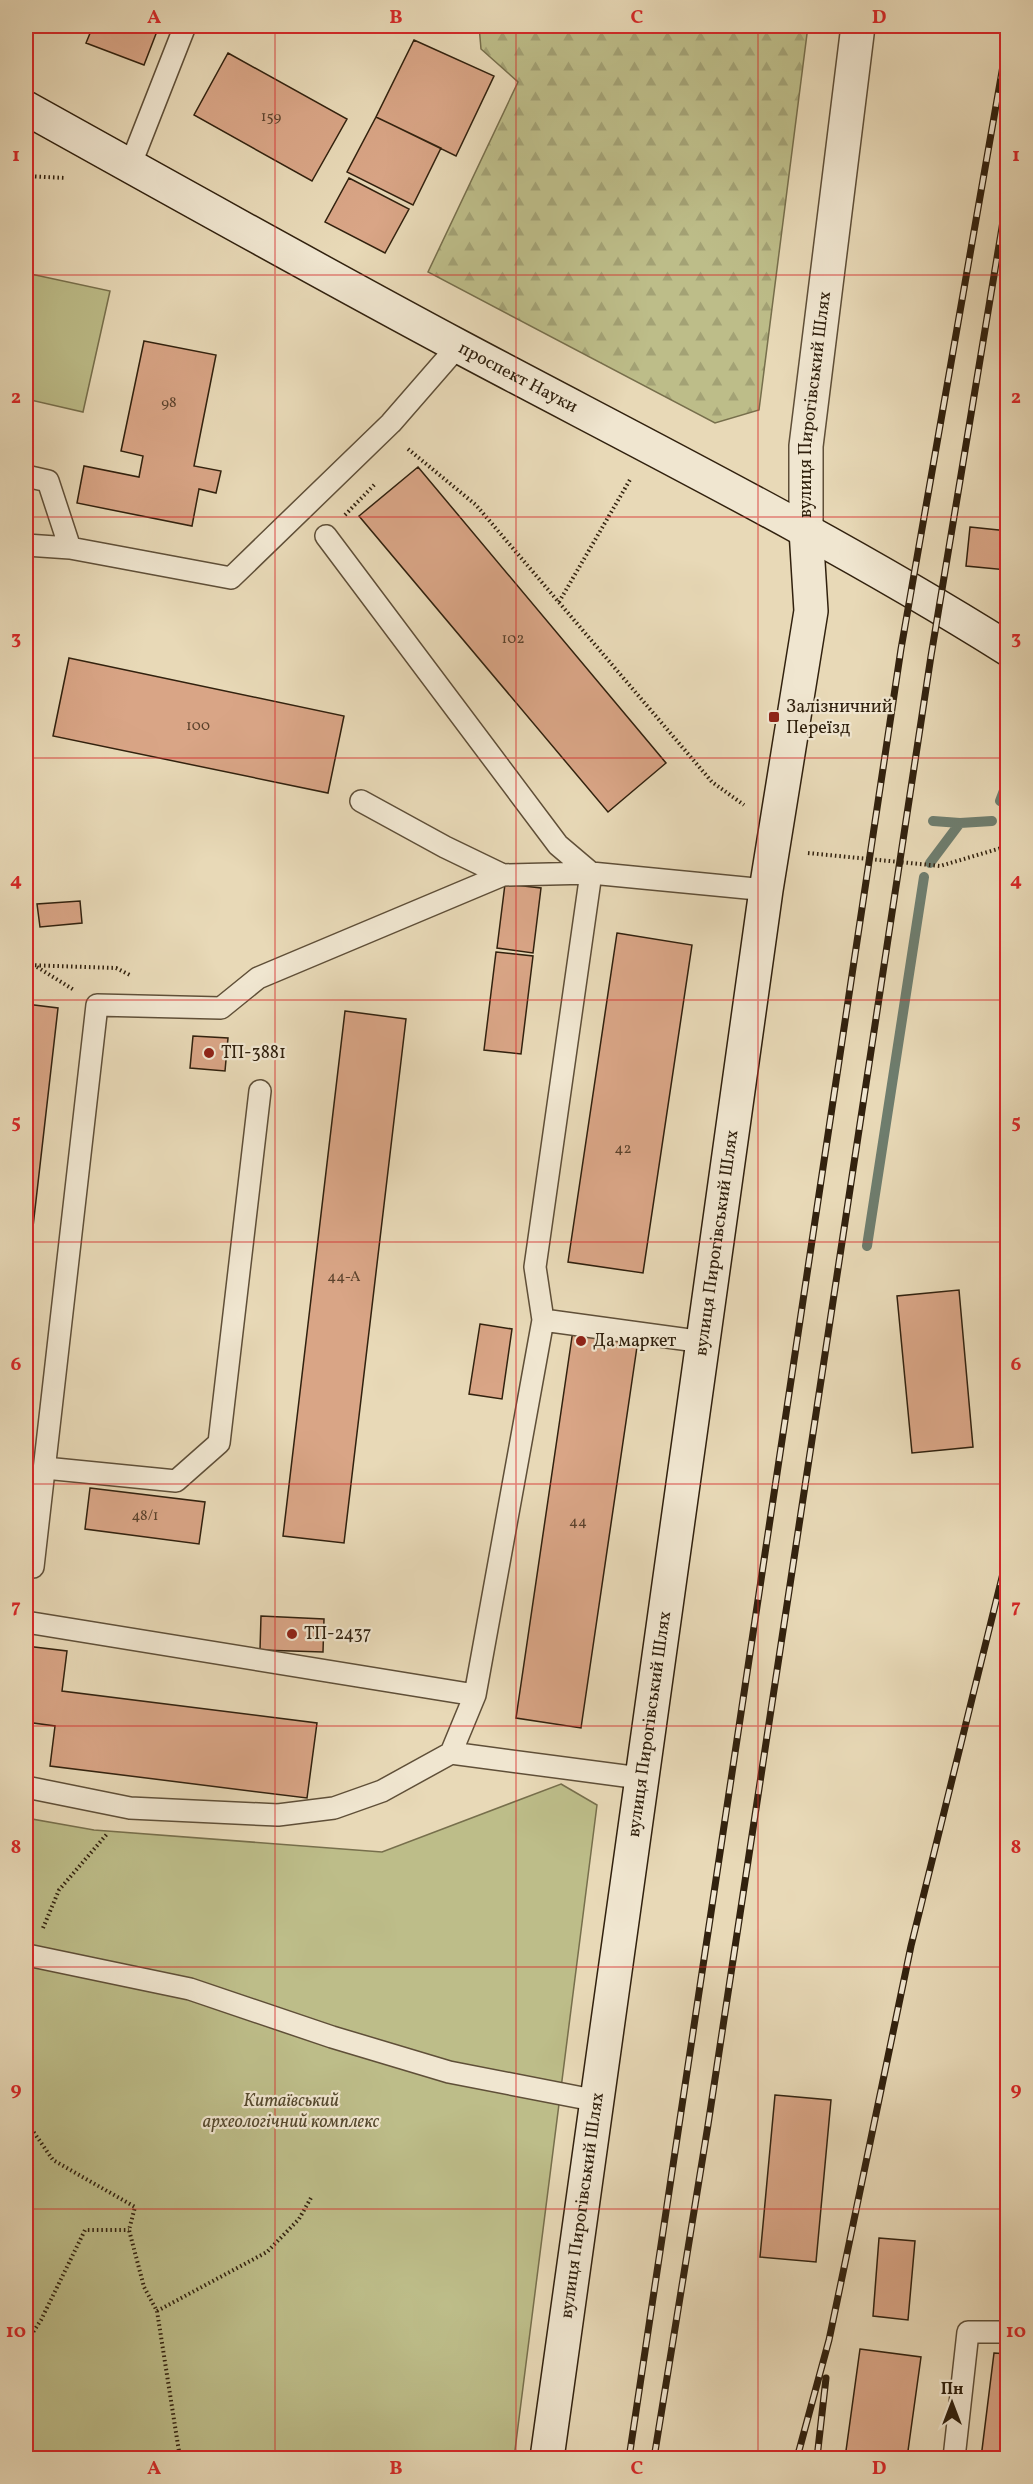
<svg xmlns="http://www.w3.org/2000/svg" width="1033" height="2484" viewBox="0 0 1033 2484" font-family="Vollkorn,serif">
  <defs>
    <pattern id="forest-firs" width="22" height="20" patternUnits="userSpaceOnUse" patternTransform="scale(1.5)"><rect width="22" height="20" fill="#bdbd89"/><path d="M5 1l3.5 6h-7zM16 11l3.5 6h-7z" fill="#a3a275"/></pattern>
  </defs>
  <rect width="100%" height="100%" fill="#e8d9b7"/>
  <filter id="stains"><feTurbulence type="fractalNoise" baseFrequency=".00333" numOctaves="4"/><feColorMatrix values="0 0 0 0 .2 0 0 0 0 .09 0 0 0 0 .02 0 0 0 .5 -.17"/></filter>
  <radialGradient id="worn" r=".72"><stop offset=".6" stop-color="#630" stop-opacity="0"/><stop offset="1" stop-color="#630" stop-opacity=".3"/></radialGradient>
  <path fill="url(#forest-firs)" stroke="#776f4c" stroke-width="1.5" d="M479,26H808L759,410L715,423L428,272L518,82L481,49Z"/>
  <path fill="#bdbd89" stroke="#776f4c" stroke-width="1.5" d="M26,273L110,291L83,412L26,399Z
    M561,1784L597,1805L514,2458H26V1818L94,1830L382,1852Z"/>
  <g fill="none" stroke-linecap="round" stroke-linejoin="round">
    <path stroke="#6e7d6e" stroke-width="10" d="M1000,801L1008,780
      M933,821L960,823L992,821
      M930,863L960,823
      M867,1246L924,877"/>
  </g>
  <path fill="#d9a586" stroke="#31210e" stroke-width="1.5" d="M93,26H159L144,65L86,43Z
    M414,40L494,76L456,156L376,117Z
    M228,53L347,119L312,181L194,115Z
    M376,117L441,148L413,205L347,172Z
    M349,178L409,209L385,253L325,222Z
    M144,341L216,355L194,466L221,471L216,493L199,489L192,526L77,503L84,466L139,477L143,456L121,451Z
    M418,467L666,763L608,812L359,516Z
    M970,527L1008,531L1007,570L966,566Z
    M69,658L344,716L328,793L53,736Z
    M505,884L541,888L533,953L497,948Z
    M80,901L82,923L40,927L37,904Z
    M617,933L692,945L643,1273L568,1262Z
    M496,952L533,956L521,1054L484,1050Z
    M26,1004L58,1008L26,1288Z
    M345,1011L406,1019L344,1543L283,1536Z
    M193,1036L228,1038L225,1071L190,1068Z
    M959,1290L973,1447L912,1453L897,1296Z
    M480,1324L512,1329L502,1399L469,1394Z
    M573,1330L638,1340L581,1728L516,1718Z
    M90,1488L205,1502L199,1544L85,1529Z
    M261,1616L324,1619L323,1652L260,1650Z
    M26,1646L67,1651L62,1691L317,1723L307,1798L50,1766L55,1726L26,1722Z
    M775,2095L831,2100L816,2262L760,2257Z
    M1008,2104V2137L1003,2136Z
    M879,2238L915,2241L908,2320L873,2316Z
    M860,2349L921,2357L907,2458H845Z
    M994,2353L1008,2354V2458H981Z"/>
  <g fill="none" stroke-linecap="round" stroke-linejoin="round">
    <defs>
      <path id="lane" d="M130,166L185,26
        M26,476L48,481L70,548L231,578L391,423L458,346
        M326,536L558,845L591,873L535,1267L543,1320L475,1695L451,1753
        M26,545L70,548
        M361,801L445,847L503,875
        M543,1320L704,1342
        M45,1468L176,1481L219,1443L260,1091
        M33,1567L97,1005L221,1008L258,978L503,875L591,873L766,890
        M26,1622L475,1695
        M26,1787L130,1808L278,1815L334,1808L382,1791L451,1753L640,1778
        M32,1956L190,1989L332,2037L449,2072L598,2101
        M954,2458L968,2332H1008"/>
      <g id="street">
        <path id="s1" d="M806,530V446L858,26"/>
      </g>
      <g id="secondary">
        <path id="s2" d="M26,108C170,188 314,269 460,347C644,445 831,538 1008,649"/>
        <path id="s3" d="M547,2458L766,890L811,611L806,530"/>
      </g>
    </defs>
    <use href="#lane" stroke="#5f4f38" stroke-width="24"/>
    <use href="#street" stroke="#5f4f38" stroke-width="36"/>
    <use href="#secondary" stroke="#31210e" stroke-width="36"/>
    <path stroke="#31210e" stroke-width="4" stroke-dasharray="1.5 3" stroke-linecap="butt" d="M26,176L66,178
      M408,449L476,505L712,782L744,805
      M345,515L375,484
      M559,602L631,478
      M808,853L940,866L1008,846
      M26,965L116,968L130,975
      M37,967L74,990
      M43,1928L59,1890L107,1834
      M26,2121L53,2160L135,2207L129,2230L144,2287L157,2311L180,2458
      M157,2311L267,2252L299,2219L312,2196
      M26,2343L41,2320L85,2230H129"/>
    <use href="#lane" stroke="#f0e6d0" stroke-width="21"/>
    <use href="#street" stroke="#f0e6d0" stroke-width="33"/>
    <use href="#secondary" stroke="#f0e6d0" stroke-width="33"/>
    <defs>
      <path id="rail" d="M629,2458L901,649L1008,37
        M654,2458L708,2125L931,656L1008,191
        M797,2458L829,2340L911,1946L1008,1553
        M817,2458L826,2378"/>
    </defs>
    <use href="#rail" stroke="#31210e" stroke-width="7"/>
    <use href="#rail" stroke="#f0e6d0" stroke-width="4.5" stroke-dasharray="14" stroke-linecap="butt"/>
  </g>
  <path fill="none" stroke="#d62828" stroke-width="1.5" stroke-opacity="0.55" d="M275,26V2458M516,26V2458M758,26V2458M26,275H1008M26,517H1008M26,758H1008M26,1000H1008M26,1242H1008M26,1484H1008M26,1726H1008M26,1967H1008M26,2209H1008"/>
  <g fill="#8f2418" stroke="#f0e6d0" stroke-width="2">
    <rect x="768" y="711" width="12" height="12" rx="3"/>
    <circle cx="209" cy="1053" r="6"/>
    <circle cx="581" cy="1341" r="6"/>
    <circle cx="292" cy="1634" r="6"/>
  </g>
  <g text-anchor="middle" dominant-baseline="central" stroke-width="4.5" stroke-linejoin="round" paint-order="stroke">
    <g font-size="15" fill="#5b422c">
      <text x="271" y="117">159</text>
      <text x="169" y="403">98</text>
      <text x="513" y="639">102</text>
      <text x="198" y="726">100</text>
      <text x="623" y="1149">42</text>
      <text x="344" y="1277">44-А</text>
      <text x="145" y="1516">48/1</text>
      <text x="578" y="1522">44</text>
    </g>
    <g font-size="18" fill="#31210e" stroke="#f0e6d0">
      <text stroke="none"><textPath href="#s2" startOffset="561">проспект Науки</textPath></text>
      <text stroke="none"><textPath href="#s1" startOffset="126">вулиця Пирогівський Шлях</textPath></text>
      <text stroke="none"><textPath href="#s3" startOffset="1227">вулиця Пирогівський Шлях</textPath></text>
      <text stroke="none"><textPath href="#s3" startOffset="741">вулиця Пирогівський Шлях</textPath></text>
      <text stroke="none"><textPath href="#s3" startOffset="255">вулиця Пирогівський Шлях</textPath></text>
    </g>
    <g font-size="18" fill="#31210e" stroke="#f0e6d0" text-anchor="start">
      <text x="786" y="707">Залізничний<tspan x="786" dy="21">Переїзд</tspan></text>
      <text x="221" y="1053">ТП-3881</text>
      <text x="593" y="1341">Да маркет</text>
      <text x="304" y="1634">ТП-2437</text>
    </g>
    <g font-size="18" font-style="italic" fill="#54482d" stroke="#f0e6d0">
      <text x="291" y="2101">Китаївський<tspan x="291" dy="21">археологічний комплекс</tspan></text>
    </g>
  </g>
  <rect width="1033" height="2484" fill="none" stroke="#e8d9b7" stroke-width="66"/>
  <g transform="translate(952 2403)" stroke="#f0e6d0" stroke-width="4.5" paint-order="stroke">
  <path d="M0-4.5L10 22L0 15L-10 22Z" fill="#31210e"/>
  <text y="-9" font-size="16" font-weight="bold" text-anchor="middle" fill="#31210e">Пн</text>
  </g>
  <rect x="33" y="33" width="967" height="2418" fill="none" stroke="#d62828" stroke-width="2"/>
  <g font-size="20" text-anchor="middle" font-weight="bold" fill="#d62828">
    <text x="154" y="23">A</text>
    <text x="396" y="23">B</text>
    <text x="637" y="23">C</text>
    <text x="879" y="23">D</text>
    <text x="16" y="161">1</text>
    <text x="1016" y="161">1</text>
    <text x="16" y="403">2</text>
    <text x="1016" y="403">2</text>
    <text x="16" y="644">3</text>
    <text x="1016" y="644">3</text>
    <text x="16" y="886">4</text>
    <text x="1016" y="886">4</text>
    <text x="16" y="1128">5</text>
    <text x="1016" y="1128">5</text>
    <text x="16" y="1370">6</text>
    <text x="1016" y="1370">6</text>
    <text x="16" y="1612">7</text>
    <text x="1016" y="1612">7</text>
    <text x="16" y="1853">8</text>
    <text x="1016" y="1853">8</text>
    <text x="16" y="2095">9</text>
    <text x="1016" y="2095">9</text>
    <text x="16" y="2337">10</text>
    <text x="1016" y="2337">10</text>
    <text x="154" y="2474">A</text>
    <text x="396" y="2474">B</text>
    <text x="637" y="2474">C</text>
    <text x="879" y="2474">D</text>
  </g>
  <rect width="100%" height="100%" filter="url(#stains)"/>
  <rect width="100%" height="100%" fill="url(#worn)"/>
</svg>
